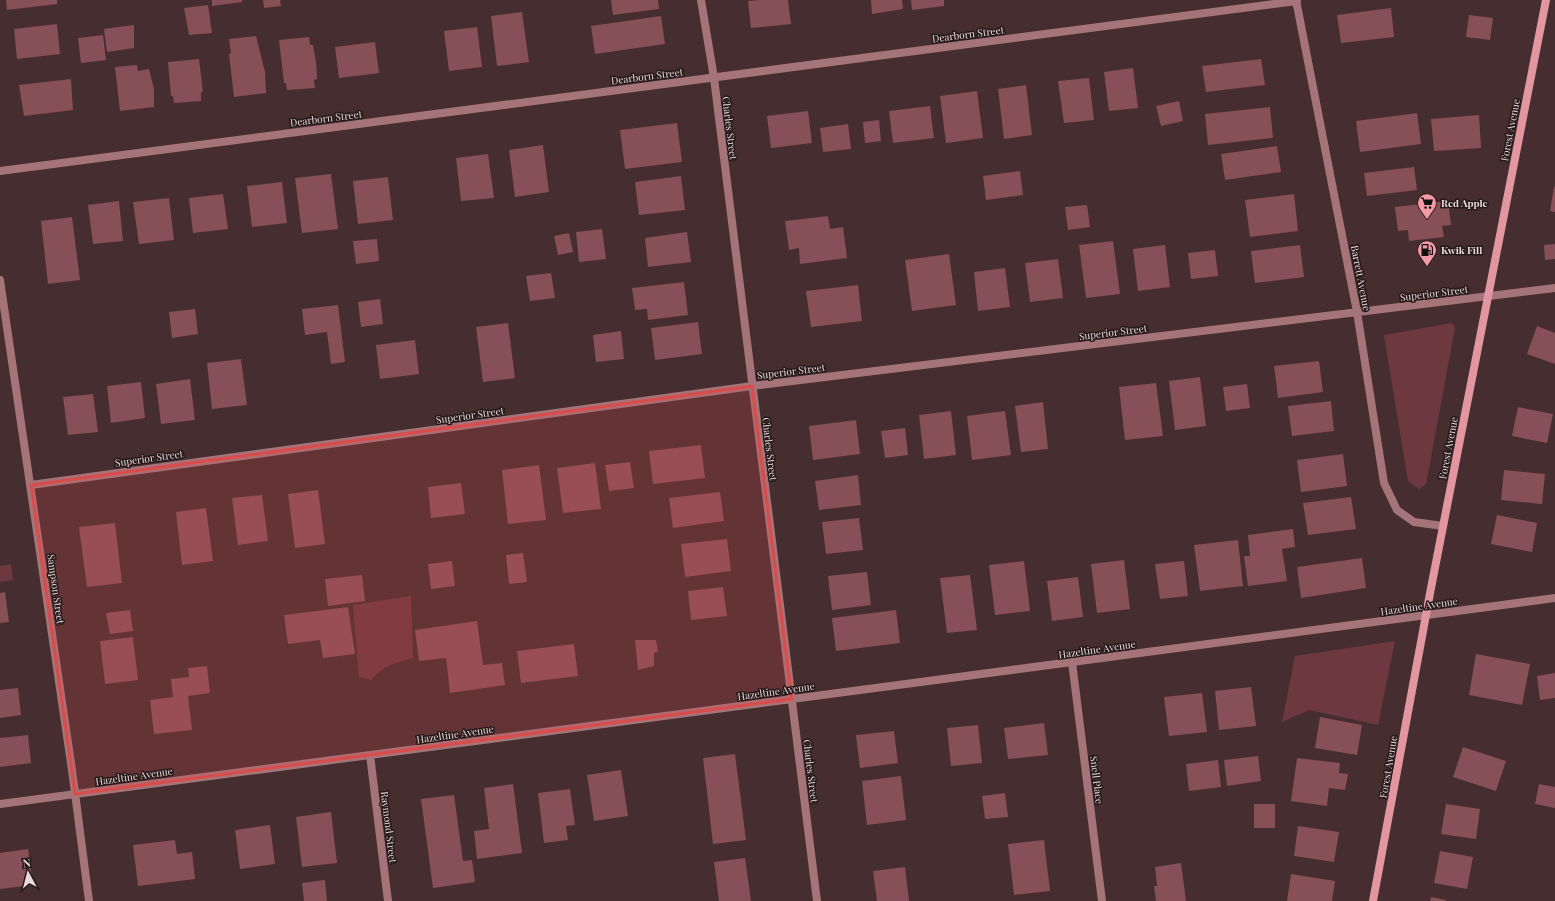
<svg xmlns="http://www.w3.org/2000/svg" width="1555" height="901" viewBox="0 0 1555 901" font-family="'Playfair Display',serif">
  <rect width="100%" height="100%" fill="#462d30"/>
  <path fill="#6d3840" d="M1452,323L1455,328L1426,484L1419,489L1408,481L1384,335Z
    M11,564L13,580L0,582V566Z
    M411,596L413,658C397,662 382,666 371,680L359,677L353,605Z
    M1395,641L1378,725L1309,710L1282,722L1295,656Z"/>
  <path fill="#874f57" d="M6,0H57V4L7,10Z
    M212,0H242V2L212,6Z
    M263,0H280L281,6L264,8Z
    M611,0H658L659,9L613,15Z
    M759,0H788L791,24L751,28L748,1Z
    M871,0H902L903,9L872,14Z
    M911,0H944V6L912,10Z
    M208,5L212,33L189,35L184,8Z
    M1391,8L1394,37L1341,43L1337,15Z
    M522,12L529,62L497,66L491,16Z
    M1469,15L1493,18L1490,40L1466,37Z
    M661,16L665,44L595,54L591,26Z
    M57,24L60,54L17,59L14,29Z
    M134,25V48L107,52L104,29Z
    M477,27L482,67L449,71L444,31Z
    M103,35L106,60L81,63L78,38Z
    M256,36L265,72L266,93L234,97L229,54L231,53L229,39Z
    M309,37L310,45H313L316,62L317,79L314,80L315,88L287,90L286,83H284L279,40Z
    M375,42L379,73L339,78L335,47Z
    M199,59L203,92H201V101L174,103L173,96H171L168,62Z
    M1261,59L1265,85L1206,92L1202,66Z
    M137,65L138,71L149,69L154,89V107L120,111L115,67Z
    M1133,68L1138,108L1109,111L1104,72Z
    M1089,78L1094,120L1064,123L1058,81Z
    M71,79L73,110L24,116L19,85Z
    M1026,85L1032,135L1004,139L998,89Z
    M977,91L983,138L946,143L940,96Z
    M1179,101L1183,121L1161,126L1156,106Z
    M930,106L934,138L893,143L889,111Z
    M1270,107L1273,138L1208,145L1205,114Z
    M808,111L812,143L771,148L767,116Z
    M1417,113L1421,144L1360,152L1356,121Z
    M1479,115L1481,148L1434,151L1431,119Z
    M879,120L881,141L865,143L863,122Z
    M677,123L682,162L625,169L620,130Z
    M848,124L851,149L823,152L820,128Z
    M543,145L549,192L515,197L509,150Z
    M1277,146L1281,172L1225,180L1221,154Z
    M488,154L494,198L461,201L456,158Z
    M1414,167L1417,190L1367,196L1364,173Z
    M1020,171L1023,195L986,200L983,176Z
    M331,174L338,229L302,233L295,178Z
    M681,176L685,210L639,215L635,182Z
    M388,177L393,220L358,224L353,181Z
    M282,182L287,223L252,227L247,186Z
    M1554,187H1555V212L1550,211Z
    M223,194L228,229L193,233L189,198Z
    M1294,194L1298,231L1250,237L1245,200Z
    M169,198L174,240L139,244L133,202Z
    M119,201L123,241L93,244L88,205Z
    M1448,201L1451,225L1442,226L1444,237L1409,241L1408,230L1398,231L1395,207Z
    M1087,205L1090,227L1068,230L1065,207Z
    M828,216L830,229L843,227L847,258L800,264L799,248L789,250L785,221Z
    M72,217L80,280L48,284L41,221Z
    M602,229L606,259L579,262L576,232Z
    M687,232L691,262L648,267L645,238Z
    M569,233L573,252L558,255L554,236Z
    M377,239L379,261L356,264L353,241Z
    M1113,241L1120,294L1086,298L1079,245Z
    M1555,244V259L1545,260L1544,245Z
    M1165,245L1170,287L1138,291L1133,249Z
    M1300,245L1304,277L1255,283L1251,251Z
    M1215,250L1218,276L1191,279L1188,253Z
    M949,254L956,305L912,311L905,260Z
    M1058,259L1063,298L1030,302L1025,263Z
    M1005,268L1010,307L978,311L974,272Z
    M551,273L555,298L530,301L526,276Z
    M684,282L688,315L648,320L647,309L635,310L632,288Z
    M858,285L862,321L811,327L806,291Z
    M380,299L383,324L361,327L358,302Z
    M338,305L345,362L331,364L327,332L305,335L302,309Z
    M195,309L198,334L172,338L169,312Z
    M698,322L702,354L655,360L651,328Z
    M508,323L515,378L483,382L476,327Z
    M1537,326L1555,333V364L1527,354Z
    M621,331L624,359L596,362L593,335Z
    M415,340L419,374L380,379L376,345Z
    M241,359L247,405L212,409L207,363Z
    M1319,361L1323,392L1278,398L1274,366Z
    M1200,377L1206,426L1175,430L1169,381Z
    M190,379L195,420L161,424L156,384Z
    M141,382L145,418L111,423L107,386Z
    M1156,383L1163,436L1125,440L1119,387Z
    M1247,384L1250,408L1226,411L1223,387Z
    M93,394L98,432L68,435L63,397Z
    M1331,401L1334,431L1292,436L1288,406Z
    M1043,402L1048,449L1021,452L1015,406Z
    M1518,407L1553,414L1547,443L1512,436Z
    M951,411L956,455L924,459L919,415Z
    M1005,411L1011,455L972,460L967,416Z
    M856,420L860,454L813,460L809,426Z
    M905,428L908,455L885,458L881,431Z
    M701,445L705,478L653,484L649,451Z
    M1343,454L1347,486L1301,492L1297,460Z
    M630,462L634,488L609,491L605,465Z
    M595,463L601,509L563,513L557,468Z
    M539,465L546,520L508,524L502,470Z
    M1504,470L1545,474L1542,504L1501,500Z
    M858,475L861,505L819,510L815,481Z
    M461,483L465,514L431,518L428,487Z
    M318,490L325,544L295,548L288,494Z
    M720,492L724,521L673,528L669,498Z
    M262,495L268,541L238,545L232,498Z
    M1351,497L1356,529L1308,535L1303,503Z
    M206,508L213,561L182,565L176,512Z
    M1497,515L1537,523L1532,552L1491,544Z
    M859,518L863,550L826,554L822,522Z
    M115,523L122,583L87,587L79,527Z
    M1293,529L1295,547L1282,549L1287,581L1248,586L1244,556H1250L1248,535Z
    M727,539L731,571L685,577L681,544Z
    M1238,540L1243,586L1200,591L1194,545Z
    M523,553L527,582L509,584L506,555Z
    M1362,558L1366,588L1301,598L1297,567Z
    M1124,560L1130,609L1097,613L1091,564Z
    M452,561L455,586L431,589L428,564Z
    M1024,561L1030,611L995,615L989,565Z
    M1184,561L1188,596L1160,599L1155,564Z
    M867,572L871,605L832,610L828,576Z
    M362,575L365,601L328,606L325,579Z
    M970,575L977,630L947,633L940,578Z
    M1078,577L1083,617L1052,621L1047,581Z
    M723,587L727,616L691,620L688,591Z
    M5,592L9,622L0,623V593Z
    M348,607L355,654L323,658L320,640L288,644L284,615Z
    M130,610L133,631L110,634L106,613Z
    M896,610L900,643L836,651L832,618Z
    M477,621L483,665L502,663L505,685L450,693L446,658L419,661L415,630Z
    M133,637L138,680L105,684L100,641Z
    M635,640H656L658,652L654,653V666L638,670Z
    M574,644L578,676L521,683L517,651Z
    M1476,654L1530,664L1522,705L1469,695Z
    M207,666L210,693L188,696L192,730L154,734L150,700L173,697L171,679L189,677L188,668Z
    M1555,673V698L1540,700L1537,676Z
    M1251,687L1256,726L1219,730L1215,691Z
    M18,688L21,715L0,718V690Z
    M1202,693L1207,732L1169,736L1164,697Z
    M1320,717L1362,725L1357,755L1315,748Z
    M1044,723L1048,755L1008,759L1004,728Z
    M978,725L982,763L951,766L947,728Z
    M894,731L898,763L860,768L856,735Z
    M28,735L31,763L0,767V738Z
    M1463,747L1506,761L1496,791L1453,777Z
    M735,754L746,840L713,844L703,758Z
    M1258,756L1261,781L1227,786L1224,760Z
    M1297,758L1340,763L1339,773L1348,774L1345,790L1329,788L1327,806L1291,801Z
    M1218,760L1221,787L1189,791L1186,764Z
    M621,770L628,816L594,821L587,775Z
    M901,776L906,820L867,825L862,781Z
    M513,784L522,853L477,859L474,831L489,829L484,788Z
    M1539,784L1555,787V808L1535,804Z
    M570,789L575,825L566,826L568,840L544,843L538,793Z
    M1005,793L1008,817L985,819L982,796Z
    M454,795L463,861L472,860L475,882L433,888L421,799Z
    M1254,804H1275V828H1254Z
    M1446,804L1480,809L1476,839L1441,834Z
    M331,812L337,863L302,867L296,817Z
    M270,825L275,864L240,869L235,830Z
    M1298,826L1339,832L1334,862L1294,856Z
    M175,840L177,854L192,852L195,879L138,886L133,845Z
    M1044,840L1050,891L1014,895L1008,844Z
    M28,849L33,885L0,889V853Z
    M1440,851L1473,857L1467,889L1434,883Z
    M745,858L751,901H719L714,862Z
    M1181,863L1186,901H1156L1154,886H1157L1155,867Z
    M905,867L909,901H877L873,871Z
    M1291,874L1335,881L1332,901H1287Z
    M325,880L327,901H304L302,883Z
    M1431,897L1446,900V901H1430Z"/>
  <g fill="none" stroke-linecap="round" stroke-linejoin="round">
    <path stroke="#a47479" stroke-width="8" d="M701,0L714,78L817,901
      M1296,0L1357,312L1384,483L1397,510L1414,522L1443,526
      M0,171L1297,1
      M0,280L72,770L89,901
      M31,485L752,386L1555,288
      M1072,662L1102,901
      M370,755L388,901
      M0,804L1555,598"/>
    <path stroke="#e296a0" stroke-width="8" d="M1373,901L1431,588L1546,0"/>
  </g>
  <path fill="#da4c4c" fill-opacity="0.2" stroke="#da4c4c" stroke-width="3" stroke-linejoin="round" d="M752,386L792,699L75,794L31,485Z"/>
  <defs>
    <symbol id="supermarket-pin" viewBox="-11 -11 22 30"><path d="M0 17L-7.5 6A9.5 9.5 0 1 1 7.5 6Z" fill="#f49aa6" stroke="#25191a"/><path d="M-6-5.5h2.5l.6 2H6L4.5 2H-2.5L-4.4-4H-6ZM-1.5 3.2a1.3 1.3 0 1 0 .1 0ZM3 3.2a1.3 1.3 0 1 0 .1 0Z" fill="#111"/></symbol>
    <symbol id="fuel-pin" viewBox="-11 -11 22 30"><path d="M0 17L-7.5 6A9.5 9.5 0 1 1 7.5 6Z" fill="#f49aa6" stroke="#25191a"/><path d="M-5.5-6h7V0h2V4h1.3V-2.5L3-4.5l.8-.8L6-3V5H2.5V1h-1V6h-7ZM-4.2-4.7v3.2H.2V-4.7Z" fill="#111"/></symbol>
  </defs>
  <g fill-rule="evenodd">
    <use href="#supermarket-pin" x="1416" y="192" width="22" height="30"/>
    <use href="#fuel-pin" x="1416" y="239" width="22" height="30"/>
  </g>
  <g text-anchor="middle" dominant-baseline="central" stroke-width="3" stroke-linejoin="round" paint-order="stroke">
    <g font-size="10" fill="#ebdadc" stroke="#25191a">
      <text transform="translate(968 34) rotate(-7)">Dearborn Street</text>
      <text transform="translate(647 76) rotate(-7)">Dearborn Street</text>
      <text transform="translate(326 118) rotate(-7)">Dearborn Street</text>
      <text transform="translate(730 128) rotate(83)">Charles Street</text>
      <text transform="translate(1510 130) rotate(-79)">Forest Avenue</text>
      <text transform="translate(1361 278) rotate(79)">Barrett Avenue</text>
      <text transform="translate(1434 293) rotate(-7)">Superior Street</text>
      <text transform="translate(1113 332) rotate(-7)">Superior Street</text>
      <text transform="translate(791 371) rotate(-7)">Superior Street</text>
      <text transform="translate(470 415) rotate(-8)">Superior Street</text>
      <text transform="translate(1448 448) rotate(-79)">Forest Avenue</text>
      <text transform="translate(770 449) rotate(83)">Charles Street</text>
      <text transform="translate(149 458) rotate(-8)">Superior Street</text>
      <text transform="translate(56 589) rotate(82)">Sampson Street</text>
      <text transform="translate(1419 606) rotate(-8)">Hazeltine Avenue</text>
      <text transform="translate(1097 649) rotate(-8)">Hazeltine Avenue</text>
      <text transform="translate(776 691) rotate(-8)">Hazeltine Avenue</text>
      <text transform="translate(455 734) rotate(-8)">Hazeltine Avenue</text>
      <text transform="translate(1388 767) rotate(-80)">Forest Avenue</text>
      <text transform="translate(811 771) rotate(83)">Charles Street</text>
      <text transform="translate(134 776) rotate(-8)">Hazeltine Avenue</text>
      <text transform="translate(1097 780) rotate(83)">Snell Place</text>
      <text transform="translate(389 827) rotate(83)">Raymond Street</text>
    </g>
    <g font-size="10" font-weight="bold" fill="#ebdadc" stroke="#25191a" text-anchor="start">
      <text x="1441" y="203">Red Apple</text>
      <text x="1441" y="250">Kwik Fill</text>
    </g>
  </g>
  <g transform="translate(28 873) rotate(353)" stroke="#25191a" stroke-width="3" paint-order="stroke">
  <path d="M0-3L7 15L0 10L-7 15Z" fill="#ebdadc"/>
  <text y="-6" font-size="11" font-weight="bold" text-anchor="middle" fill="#ebdadc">N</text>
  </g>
</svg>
